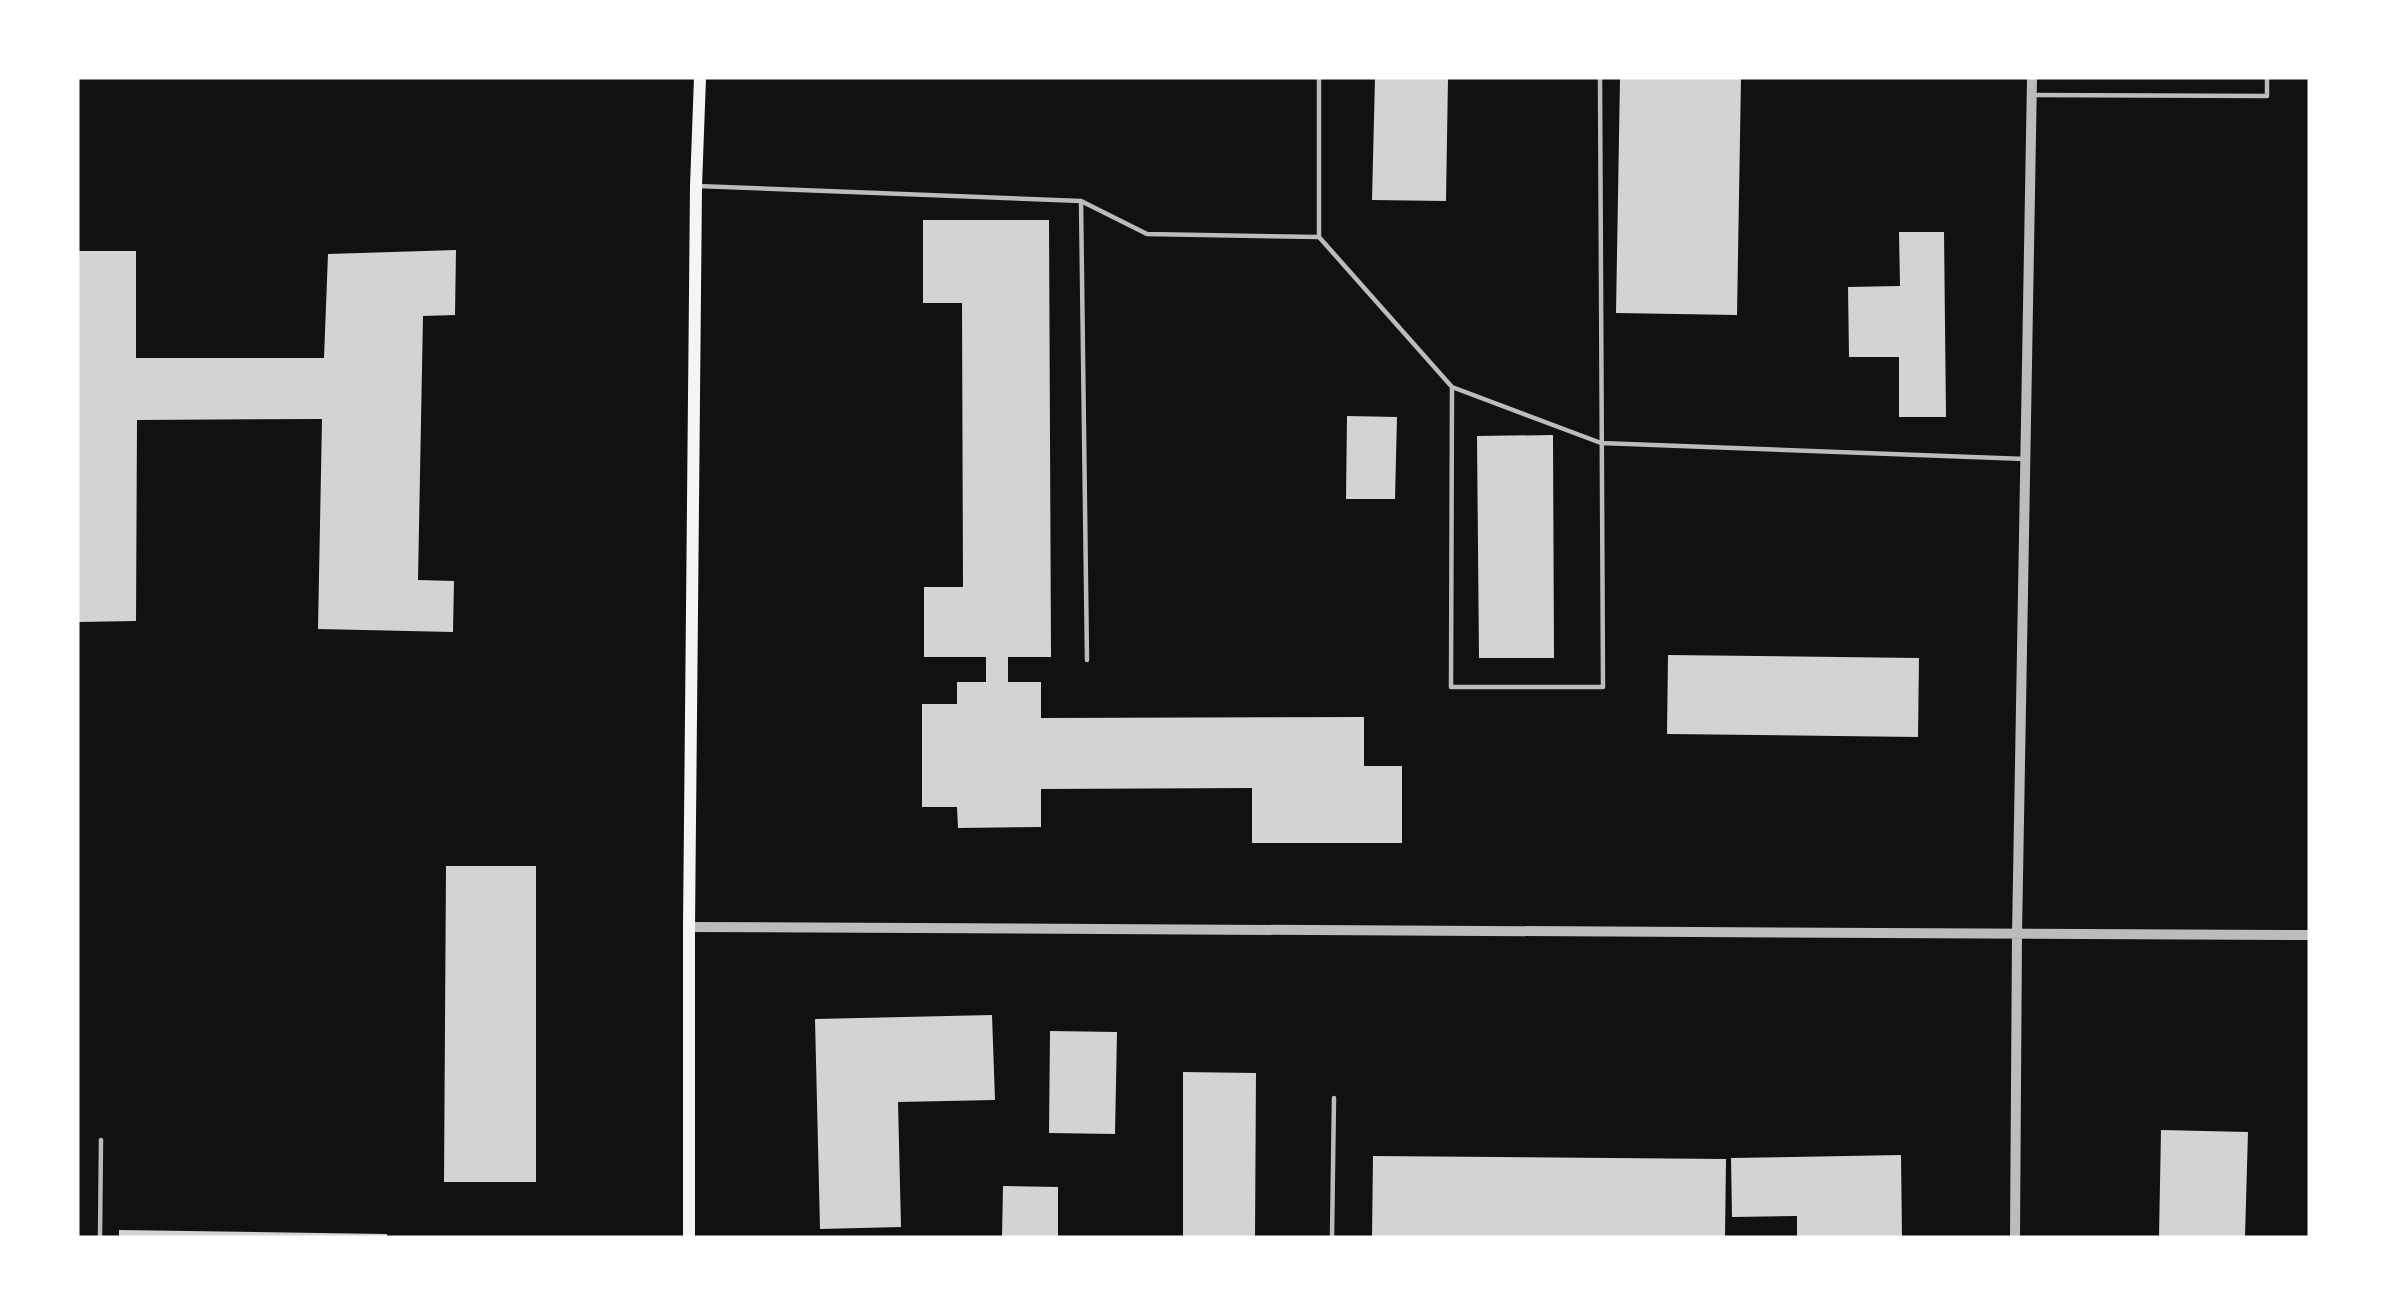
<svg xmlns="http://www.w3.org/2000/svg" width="2387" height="1315" viewBox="0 0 2387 1315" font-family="'Work Sans',sans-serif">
  <rect width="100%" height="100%" fill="#111"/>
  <path fill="#d3d3d3" d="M1375,78H1448L1446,201L1372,200Z
    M1620,78H1741L1737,315L1616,313Z
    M923,220H1049L1051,657H1008V682H1041V718L1364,717V766H1402V843H1252V788L1041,789V827L958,828L957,807H922V704H957V682H986V657H924V587H963L962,303H923Z
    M1899,232H1944L1946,417H1899V357H1849L1848,287L1900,286Z
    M456,250L455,315L423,316L418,580L454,581L453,632L318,629L322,419L137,420L136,621L78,622V251H136V358H324L328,254Z
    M1347,416L1397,417L1395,499H1346Z
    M1553,435L1554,658H1479L1477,436Z
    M1668,655L1919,658L1918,737L1667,734Z
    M446,866H536V1182H444Z
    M992,1015L995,1100L898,1102L901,1227L820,1229L815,1019Z
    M1050,1031L1117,1032L1115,1134L1049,1133Z
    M1183,1072L1256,1073L1255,1237H1183Z
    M2161,1130L2248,1132L2245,1237H2159Z
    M1901,1155L1902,1237H1797V1216L1732,1217L1731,1158Z
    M1373,1156L1726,1159L1725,1237H1372Z
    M1003,1186L1058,1187V1237H1002Z
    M119,1230L387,1234V1237H119Z"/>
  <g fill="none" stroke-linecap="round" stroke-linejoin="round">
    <path stroke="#bcbcbc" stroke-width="4.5" d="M1600,78L1603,687H1451L1452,387L1601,443L2025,459
      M2032,95L2267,96V78
      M697,186L1081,201L1147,234L1319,237L1452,387
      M1081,201L1087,660
      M1319,237V78
      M100,1237L101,1140
      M1332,1237L1334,1098"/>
    <path stroke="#bcbcbc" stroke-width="10" d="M689,927L2309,935
      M2015,1237L2017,935L2032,78"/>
    <path stroke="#f5f5f5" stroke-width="12" d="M689,1237V927L696,186L700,78"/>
  </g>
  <rect width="2387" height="1315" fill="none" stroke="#ffffff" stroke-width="159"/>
</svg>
